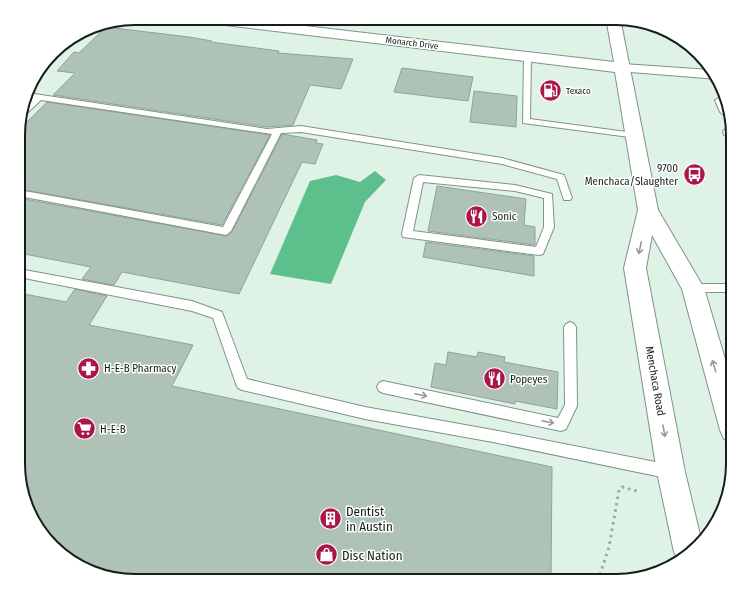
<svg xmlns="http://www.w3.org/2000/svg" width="751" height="599" viewBox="0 0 751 599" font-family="'Fira Sans Condensed',sans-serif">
  <rect width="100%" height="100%" fill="#def3e6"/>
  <path fill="#5dc08c" d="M375,171L386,180L365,202L331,284L270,274L310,181L336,175L360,182Z"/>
  <path fill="#aec2b5" stroke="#8fa296" d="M106,27L189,37L212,41L211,42L279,51L278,53L353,59L341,89L310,85L293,125L267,127L53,95L75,73L57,71L74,52L79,53Z
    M402,68L473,77L468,101L394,92Z
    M474,91L517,96L516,127L470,122Z
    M47,102L270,135L222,225L19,189L20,129Z
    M282,134L317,140L316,143L323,144L315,164L302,162L239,294L122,272L114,285L82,279L91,267L19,253V198L227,236L232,232Z
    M437,186L526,199L524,225L535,227V245L428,231Z
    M426,242L534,256V276L423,257Z
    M75,289L107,296L89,325L193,345L172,386L552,467L551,581H127L90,572L58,552L30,516L18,472L19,293L66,302Z
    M448,352L477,357L478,352L505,357L504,362L558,372L557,409L515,401V404L431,387L435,363L446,365Z"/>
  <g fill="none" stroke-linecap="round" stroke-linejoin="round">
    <defs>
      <path id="lane" d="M524,54L531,56L530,119L634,133L637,134V138L523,123Z
        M28,93L267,129L301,126L502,158L564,175L572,198L570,200H564L557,179L502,164L301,132L281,133L231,231L226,235L19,196V190L223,227L272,134L41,100L24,116H20L23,108L33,98L27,97Z
        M724,95L725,100L723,101L729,119L720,112L715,100Z
        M727,128L730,129L733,134V140L724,135L723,131Z
        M419,175L515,185L552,194L554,227L543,254L539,255L403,237L402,234L414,178ZM423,182L515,191L544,198V227L536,247L413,231Z
        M19,269L192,301L222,312L247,379L365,407L493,430L671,465L676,467L678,472L676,477L671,479L493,442L365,419L242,390L238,388L236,384L213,318L192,311L19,277Z
        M693,284H733V292H693L689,291L688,288L689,285Z
        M570,322L574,324L576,327L577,406L566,429L561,431L383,393L379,391L377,387L379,383L383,381L558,418L565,405L564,327L566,324Z"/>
      <path id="street" d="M623,64L711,70L718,79L618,71L616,68L618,65Z"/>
      <path id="secondary" d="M194,18H236L614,62L606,18H620L658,210L704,288L733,386V442L724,439L720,430L682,289L652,235L646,268L685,472L702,543L678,560L674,552L657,472L624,268L638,210L615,72L201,22L196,21Z"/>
    </defs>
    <use href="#lane" stroke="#809387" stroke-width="2"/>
    <use href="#street" stroke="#809387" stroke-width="2"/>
    <use href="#secondary" stroke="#809387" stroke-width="2"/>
    <path stroke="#9aaba1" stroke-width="3" stroke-dasharray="2.5 4" stroke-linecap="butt" d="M598,581L609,547L619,490L622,487L637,491"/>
    <use href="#lane" fill="#fff" fill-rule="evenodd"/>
    <use href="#street" fill="#fff" fill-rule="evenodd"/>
    <use href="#secondary" fill="#fff" fill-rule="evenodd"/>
  </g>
  <defs><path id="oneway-shaft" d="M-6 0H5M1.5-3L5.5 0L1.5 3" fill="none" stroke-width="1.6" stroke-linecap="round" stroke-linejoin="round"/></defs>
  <g stroke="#979a98">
    <use href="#oneway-shaft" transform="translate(640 248) rotate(102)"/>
    <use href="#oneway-shaft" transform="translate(714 366) rotate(-106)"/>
    <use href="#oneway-shaft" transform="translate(421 395) rotate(12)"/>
    <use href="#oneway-shaft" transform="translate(548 422) rotate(12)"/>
    <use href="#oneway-shaft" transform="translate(664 431) rotate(80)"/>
  </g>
  <defs>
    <symbol id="fuel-disc" viewBox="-11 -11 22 22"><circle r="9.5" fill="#aa164a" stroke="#fff"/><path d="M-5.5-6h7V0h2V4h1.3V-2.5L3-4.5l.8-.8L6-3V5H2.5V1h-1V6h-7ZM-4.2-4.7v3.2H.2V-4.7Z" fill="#fff"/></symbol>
    <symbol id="bus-disc" viewBox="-11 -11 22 22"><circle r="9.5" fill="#aa164a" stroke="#fff"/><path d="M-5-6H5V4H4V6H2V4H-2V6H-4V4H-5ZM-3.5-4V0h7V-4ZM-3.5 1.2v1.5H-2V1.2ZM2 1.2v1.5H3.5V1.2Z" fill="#fff"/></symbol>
    <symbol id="restaurant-disc" viewBox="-11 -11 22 22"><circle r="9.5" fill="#aa164a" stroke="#fff"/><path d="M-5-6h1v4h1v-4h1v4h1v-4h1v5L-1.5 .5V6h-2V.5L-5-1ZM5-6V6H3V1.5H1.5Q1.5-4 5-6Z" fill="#fff"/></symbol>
    <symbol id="pharmacy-disc" viewBox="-11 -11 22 22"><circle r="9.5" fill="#aa164a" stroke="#fff"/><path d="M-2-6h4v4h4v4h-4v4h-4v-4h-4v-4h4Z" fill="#fff"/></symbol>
    <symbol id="supermarket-disc" viewBox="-11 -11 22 22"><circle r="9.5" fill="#aa164a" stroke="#fff"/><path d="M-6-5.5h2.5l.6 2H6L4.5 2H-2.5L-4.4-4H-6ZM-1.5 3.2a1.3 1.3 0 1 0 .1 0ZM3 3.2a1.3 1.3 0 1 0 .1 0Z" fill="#fff"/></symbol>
    <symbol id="building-disc" viewBox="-11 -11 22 22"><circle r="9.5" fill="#aa164a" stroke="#fff"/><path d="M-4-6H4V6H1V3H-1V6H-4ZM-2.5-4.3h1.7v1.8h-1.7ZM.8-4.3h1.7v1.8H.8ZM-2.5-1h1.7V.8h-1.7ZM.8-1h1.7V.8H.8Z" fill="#fff"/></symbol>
    <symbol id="shop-disc" viewBox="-11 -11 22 22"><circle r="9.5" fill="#aa164a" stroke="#fff"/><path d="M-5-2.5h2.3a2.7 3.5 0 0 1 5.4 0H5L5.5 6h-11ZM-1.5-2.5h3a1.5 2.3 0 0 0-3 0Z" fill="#fff"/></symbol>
  </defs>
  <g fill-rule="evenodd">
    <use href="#fuel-disc" x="538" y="78" width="25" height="25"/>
    <use href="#bus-disc" x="682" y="162" width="25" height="25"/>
    <use href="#restaurant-disc" x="464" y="204" width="25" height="25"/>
    <use href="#pharmacy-disc" x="76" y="356" width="25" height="25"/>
    <use href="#restaurant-disc" x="482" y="366" width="25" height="25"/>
    <use href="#supermarket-disc" x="72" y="416" width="25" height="25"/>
    <use href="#building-disc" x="318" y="506" width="25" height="25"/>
    <use href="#shop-disc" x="314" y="542" width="25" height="25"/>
  </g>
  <g text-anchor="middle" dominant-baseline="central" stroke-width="3" stroke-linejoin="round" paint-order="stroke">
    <g font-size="9" fill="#171e1a" stroke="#fff">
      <text transform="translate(412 43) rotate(7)">Monarch Drive</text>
    </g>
    <g font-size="9" fill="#171e1a" stroke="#fff" text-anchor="start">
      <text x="566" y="91">Texaco</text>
    </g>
    <g font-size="11" fill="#171e1a" stroke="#fff" text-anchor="start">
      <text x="678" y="168" text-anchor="end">9700<tspan x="678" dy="13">Menchaca/Slaughter</tspan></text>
      <text x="492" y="216">Sonic</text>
      <text x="104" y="368">H-E-B Pharmacy</text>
      <text x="510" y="379">Popeyes</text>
      <text x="100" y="429">H-E-B</text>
    </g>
    <g font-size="11" fill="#171e1a" stroke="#fff">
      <text transform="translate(655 381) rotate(80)">Menchaca Road</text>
    </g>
    <g font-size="13" fill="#171e1a" stroke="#fff" text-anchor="start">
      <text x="346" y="511">Dentist<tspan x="346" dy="15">in Austin</tspan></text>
      <text x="342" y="555">Disc Nation</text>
    </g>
  </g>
  <path d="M0 0H751V599H0ZM135 25H616A110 110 0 0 1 726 135V464A110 110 0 0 1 616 574H135A110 110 0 0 1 25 464V135A110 110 0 0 1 135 25Z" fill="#fff" fill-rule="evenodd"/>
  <path fill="none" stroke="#171e1a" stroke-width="2" d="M135 25H616A110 110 0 0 1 726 135V464A110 110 0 0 1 616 574H135A110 110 0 0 1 25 464V135A110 110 0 0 1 135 25Z"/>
</svg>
